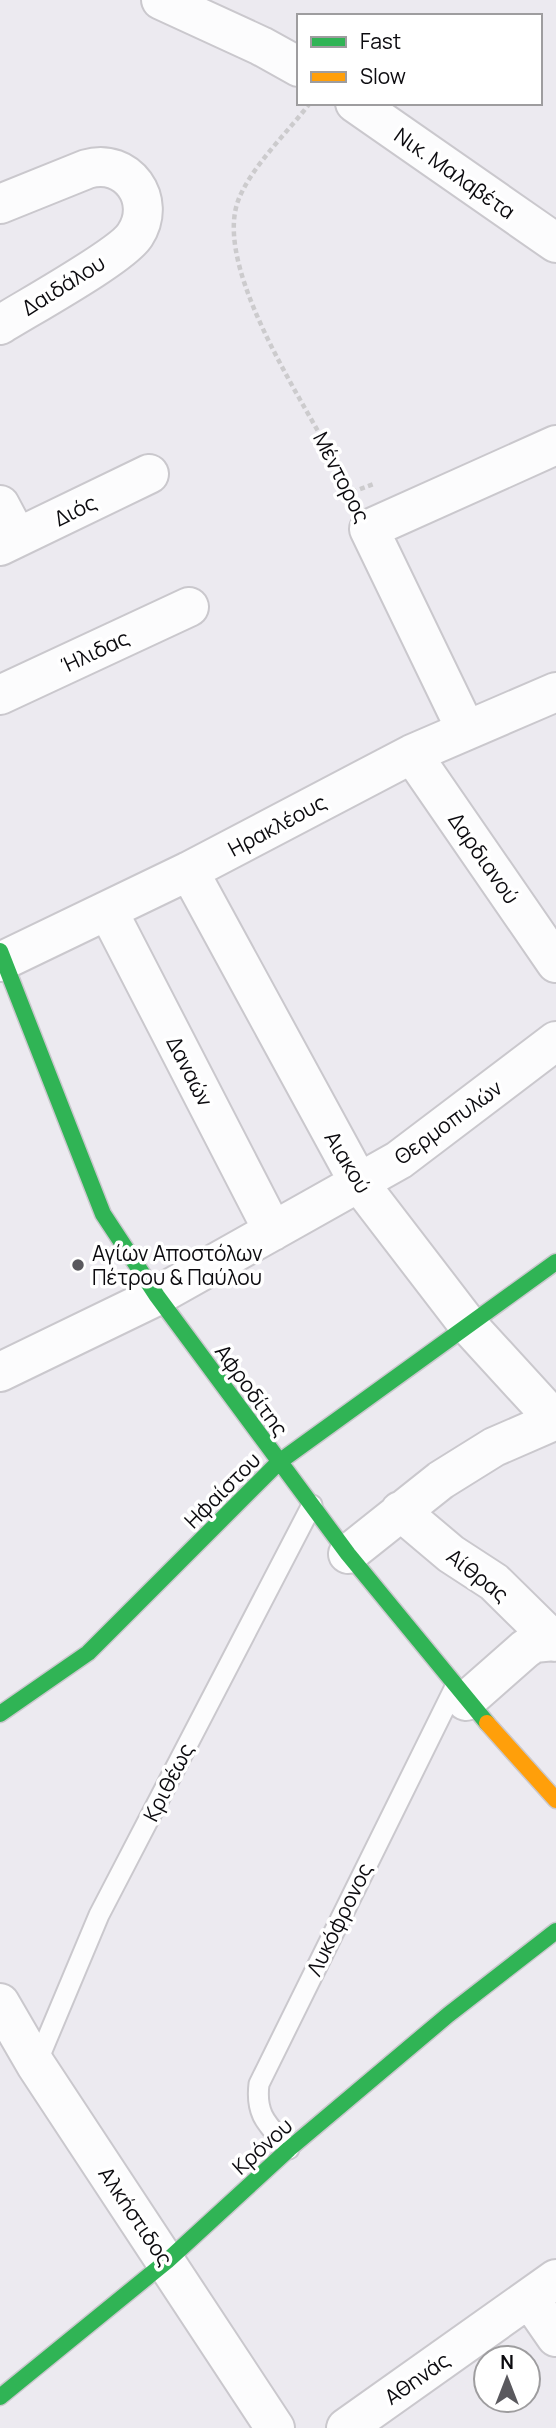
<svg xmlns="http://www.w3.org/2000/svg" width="556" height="2428" viewBox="0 0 556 2428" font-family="Manrope,sans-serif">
  <rect width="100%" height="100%" fill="#eceaf0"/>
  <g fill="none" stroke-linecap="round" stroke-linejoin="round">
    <defs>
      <path id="lane" d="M36,2065L99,1915L312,1505
        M289,2149C269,2125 255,2117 259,2084L455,1687"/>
      <path id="street" d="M161,0L261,46L299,67
        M355,103L556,243
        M0,204L87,169C127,157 158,200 135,235C122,256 27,308 0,325
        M0,505L17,537
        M0,546L149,474
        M0,695L189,607
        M466,730L369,529L556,445
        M412,754L556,963
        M189,871L359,1183L468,1325L556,1421
        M108,911L273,1231
        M0,962L189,871L412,754L556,692
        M0,1372L157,1296L399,1160L556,1041
        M400,1511L451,1554L494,1582L555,1642
        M348,1554L441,1480L494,1447L556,1420
        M466,1701L525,1649L534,1643L556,1641
        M0,2003L36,2065L275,2428
        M529,2298L556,2337
        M346,2428L556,2279"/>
      <path id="fast" d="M0,951L103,1214L157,1296L348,1554L487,1723
        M0,1714L88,1653L279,1462L556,1262
        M0,2397L167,2261L289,2149L448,2015L556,1931"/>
      <path id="slow" d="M487,1723L556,1800"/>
    </defs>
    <use href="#lane" stroke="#cac8cd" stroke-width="23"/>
    <use href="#street" stroke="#cac8cd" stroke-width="42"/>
    <use href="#fast" stroke="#cac8cd" stroke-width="19"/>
    <use href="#slow" stroke="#cac8cd" stroke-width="19"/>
    <path stroke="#cccbcd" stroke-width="4.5" stroke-dasharray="5 3.5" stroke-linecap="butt" d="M310,103C288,132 250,168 238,201C211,276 321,426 354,497
      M352,492L374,484"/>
    <use href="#lane" stroke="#fcfcfd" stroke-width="19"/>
    <use href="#street" stroke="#fcfcfd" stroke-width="38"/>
    <use href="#fast" stroke="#30b455" stroke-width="16"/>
    <use href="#slow" stroke="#ff9f0a" stroke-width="16"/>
  </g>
  <circle fill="#5a595e" stroke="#fff" stroke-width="2.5" cx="78" cy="1265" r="7"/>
  <g text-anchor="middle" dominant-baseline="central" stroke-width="7" stroke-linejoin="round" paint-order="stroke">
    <g font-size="21" fill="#0c0b0f" stroke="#fff">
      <text transform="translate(455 173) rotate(35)">Νικ. Μαλαβέτα</text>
      <text transform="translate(63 285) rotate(-32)">Δαιδάλου</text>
      <text transform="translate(342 477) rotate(63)">Μέντορος</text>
      <text transform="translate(75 510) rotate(-26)">Διός</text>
      <text transform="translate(95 651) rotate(-25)">Ήλιδας</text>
      <text transform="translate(277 825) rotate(-28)">Ηρακλέους</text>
      <text transform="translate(484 858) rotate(55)">Δαρδιανού</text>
      <text transform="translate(190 1071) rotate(63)">Δαναών</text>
      <text transform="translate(448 1122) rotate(-36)">Θερμοπυλών</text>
      <text transform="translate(348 1162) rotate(59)">Αιακού</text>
      <text transform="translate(252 1390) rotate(54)">Αφροδίτης</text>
      <text transform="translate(222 1490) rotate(-45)">Ηφαίστου</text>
      <text transform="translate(478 1575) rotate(38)">Αίθρας</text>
      <text transform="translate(168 1782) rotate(-63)">Κριθέως</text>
      <text transform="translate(339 1919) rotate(-64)">Λυκόφρoνος</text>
      <text transform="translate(262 2146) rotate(-42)">Κρόνου</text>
      <text transform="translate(136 2216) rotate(56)">Αλκήστιδος</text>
      <text transform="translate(417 2378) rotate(-35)">Αθηνάς</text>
    </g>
    <g font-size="21" fill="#0c0b0f" stroke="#fff" text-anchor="start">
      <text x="92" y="1253">Αγίων Αποστόλων<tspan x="92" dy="24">Πέτρου &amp; Παύλου</tspan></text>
    </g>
  </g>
  <rect x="297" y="14" width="245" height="91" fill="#ffffff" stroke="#9e9d9f" stroke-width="2"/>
  <rect x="311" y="37" width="35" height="10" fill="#30b455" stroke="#9e9d9f" stroke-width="2"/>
  <text x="360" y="49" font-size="21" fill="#0c0b0f">Fast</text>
  <rect x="311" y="72" width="35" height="10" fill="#ff9f0a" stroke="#9e9d9f" stroke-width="2"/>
  <text x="360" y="84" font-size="21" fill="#0c0b0f">Slow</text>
  <g transform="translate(507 2379)"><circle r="33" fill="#ffffff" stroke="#9e9d9f" stroke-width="2"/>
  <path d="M0-5L12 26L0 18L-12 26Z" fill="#5a595e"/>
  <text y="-10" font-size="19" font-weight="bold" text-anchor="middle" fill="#0c0b0f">N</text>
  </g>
</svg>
